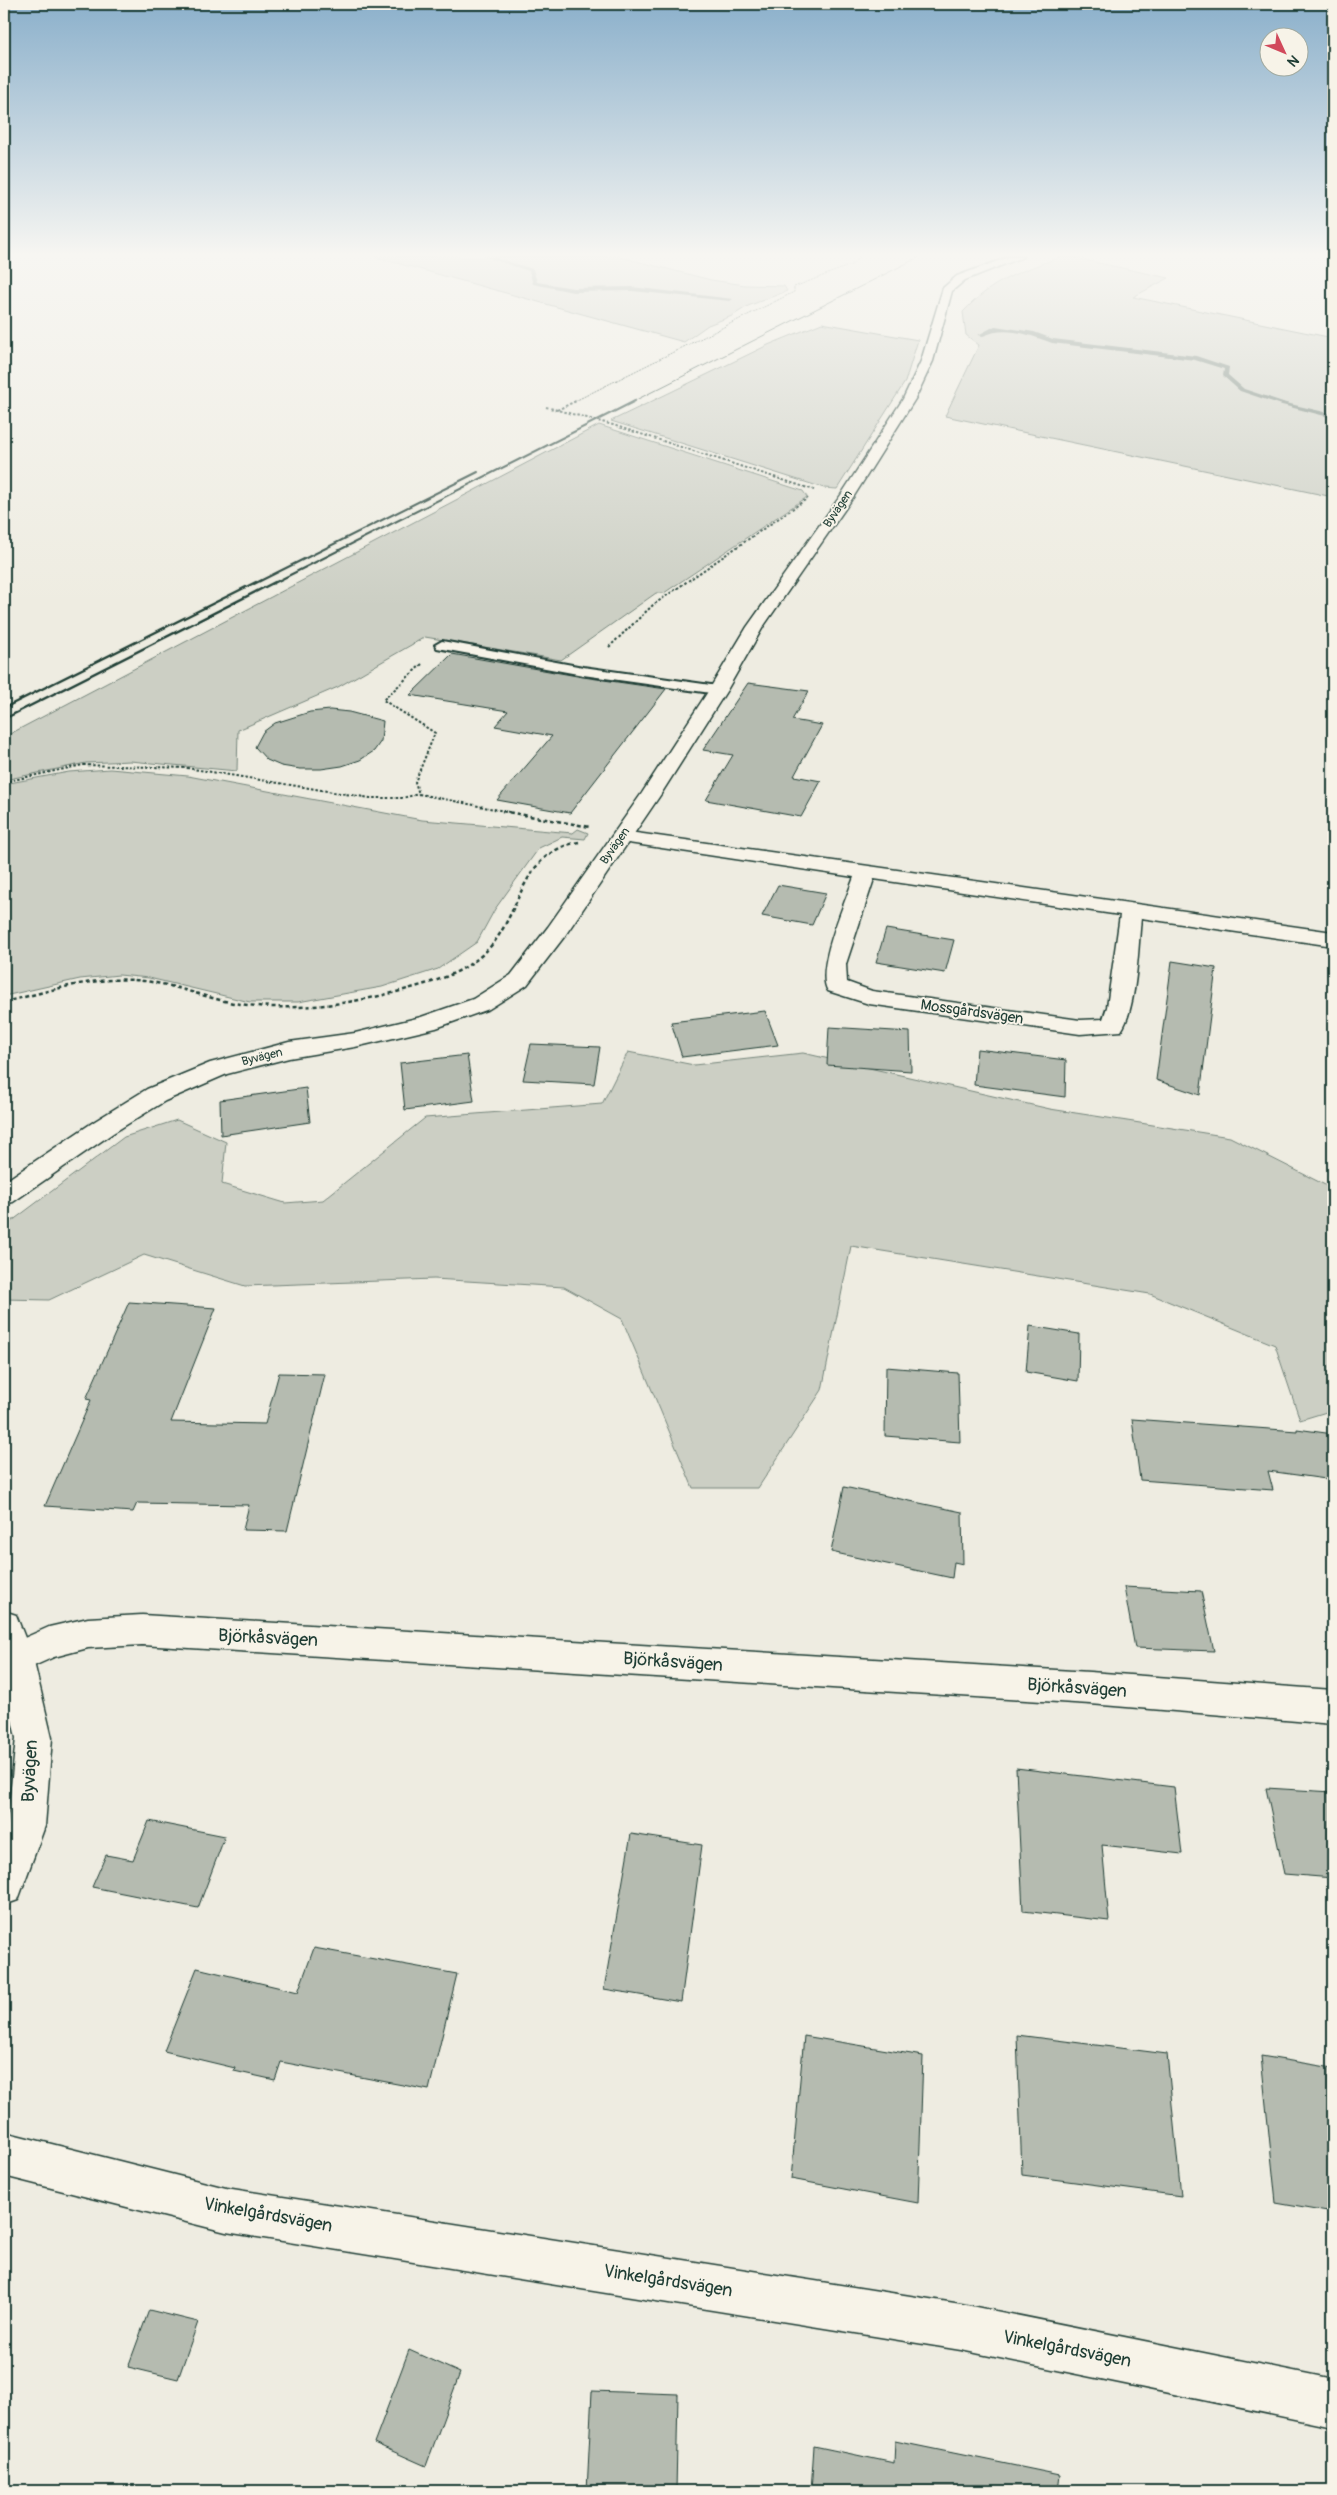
<svg xmlns="http://www.w3.org/2000/svg" width="1337" height="2495" viewBox="0 0 1337 2495" font-family="Pangolin,sans-serif">
  <rect width="100%" height="100%" fill="#eeece1"/>
  <filter id="ink" filterUnits="userSpaceOnUse"><feTurbulence type="fractalNoise" baseFrequency=".02" numOctaves="2"/><feDisplacementMap in="SourceGraphic" scale="10" xChannelSelector="R" yChannelSelector="G"/><feConvolveMatrix kernelMatrix="1 2 1 2 8 2 1 2 1" color-interpolation-filters="sRGB"/></filter>
  <g filter="url(#ink)">
    <path fill="#cccfc4" stroke="#76867c" d="M375,257H620L711,280L745,285L784,286L787,291L748,306L732,316L708,325L684,342Z
      M1060,257H1070L1169,278L1133,297L1333,338V497L945,416L979,345L966,335L963,312C993,280 1019,272 1060,257Z
      M822,323L918,340L905,382L837,489L824,488L611,421L768,345Z
      M599,425L803,491L807,497L664,593H656L561,660L425,637L338,687L238,730L237,771L130,761L86,763L4,780V737Z
      M110,769L188,776L422,820L573,833L578,829L588,833L585,839L562,837L539,848L495,909L477,942L438,969L382,987L298,1002H250L149,978L119,975L80,979L4,996V784L69,772Z
      M628,1052L694,1065L803,1053L1050,1109L1230,1137L1333,1189V1410L1300,1420L1275,1345L1150,1294L851,1246L822,1390L758,1488H693L622,1319L564,1287L434,1279L245,1286L144,1255L49,1300L4,1299V1227L124,1137L177,1120L226,1142L222,1184L285,1203L323,1200L425,1118L602,1104Z"/>
    <g fill="none" stroke-linecap="round" stroke-linejoin="round">
      <path fill="#6c7e74" fill-rule="evenodd" d="M485,257H492L533,269L537,282L573,288L632,287L733,299L730,301L632,291L573,292L533,284L529,271Z
        M995,326L1034,332L1053,339L1196,356L1229,367L1228,375L1244,389L1286,403L1333,414V418L1282,405L1240,391L1223,376L1224,369L1195,360L1052,343C1029,335 1006,325 983,336L978,335Z"/>
    </g>
    <path fill="#b5bbb0" stroke="#1f3d34" d="M452,654L583,677L666,689L570,813L497,800L552,736L495,726L508,711L410,695Z
      M748,683L809,691L792,720L822,725L794,776L821,781L801,817L706,800L733,755L703,750Z
      M330,710L349,712L383,721L381,741L374,751L360,760L342,766L321,769H300L281,766L267,760L255,747L263,732L275,723L310,712Z
      M778,885L826,893L812,925L762,916Z
      M886,929L954,940L945,973L876,962Z
      M1172,961L1216,968L1200,1095L1156,1080Z
      M765,1011L778,1045L682,1057L671,1022Z
      M829,1027L910,1032L911,1071L827,1065Z
      M531,1044L600,1047L594,1084L523,1080Z
      M977,1049L1066,1060L1065,1097L974,1085Z
      M467,1055L474,1101L405,1110L400,1063Z
      M306,1088L310,1122L221,1135L220,1100Z
      M129,1302L216,1308L171,1422L265,1424L279,1373L325,1374L287,1531L243,1530L249,1505L137,1503L133,1512L45,1506L91,1400L86,1399Z
      M1030,1326L1079,1334L1078,1381L1026,1372Z
      M886,1367L958,1373L960,1442L885,1436Z
      M1132,1419L1297,1431V1429L1333,1434V1480L1268,1471L1273,1490L1140,1480Z
      M844,1487L962,1512L963,1564L954,1562L952,1578L831,1552Z
      M1124,1587L1201,1591L1214,1651L1135,1648Z
      M1016,1768L1174,1787L1182,1854L1102,1845L1109,1921L1023,1911Z
      M1266,1788L1333,1792V1878L1284,1874Z
      M149,1821L225,1836L198,1908L92,1887L106,1855L133,1860Z
      M631,1834L702,1845L681,2002L604,1989Z
      M314,1948L457,1974L429,2090L281,2062L275,2080L234,2071L235,2068L164,2051L197,1968L298,1992Z
      M1017,2035L1167,2054L1181,2196L1022,2175Z
      M804,2036L923,2056L918,2203L791,2179Z
      M1261,2056L1333,2068V2213L1276,2203Z
      M149,2310L198,2322L178,2379L128,2367Z
      M409,2350L460,2373L426,2466L374,2443Z
      M592,2391L678,2394L676,2491H587Z
      M895,2441L1060,2475L1058,2491H811L814,2446L894,2463Z"/>
    <g fill="none" stroke-linecap="round" stroke-linejoin="round">
      <defs>
        <path id="service" d="M442,641L583,667L718,686L725,690L718,694L583,675L437,648L435,645Z"/>
        <path id="minor" d="M622,831L1333,932V946L1141,918C1138,947 1137,1008 1121,1031L1080,1034L869,1004L828,991C814,971 846,900 854,877L615,841L612,837L615,833ZM874,879L1120,915L1107,1007L1103,1019L1080,1020L872,991L847,982L846,964Z
          M142,1615L1090,1672L1333,1690V1724L1090,1704L142,1645L88,1648L54,1657L16,1674L4,1669V1647L49,1627L88,1618Z
          M4,2132L226,2188L961,2304L1333,2379V2427L961,2350L226,2232L4,2176Z"/>
        <path id="tertiary" d="M1009,257H1023L965,280L952,291L933,361L915,399L854,496L763,627L727,690L661,794L564,937L527,985L489,1009L436,1028L355,1047L289,1058L227,1074L165,1101L113,1133L13,1202L4,1204V1182L95,1121L147,1089L210,1063L289,1042L355,1033L421,1017L473,999L511,975L548,927L642,793L709,690L747,627L841,495L903,399L921,361L943,288L957,276Z
          M4,1611L16,1615L33,1658L52,1738L45,1826L18,1900L4,1905V1835L7,1826L16,1738L4,1682Z"/>
      </defs>
      <use href="#service" stroke="#1f3d34" stroke-width="4"/>
      <use href="#minor" stroke="#1f3d34" stroke-width="3"/>
      <use href="#tertiary" stroke="#1f3d34" stroke-width="3"/>
      <path stroke="#1f3d34" stroke-width="1" stroke-dasharray="2 1" stroke-linecap="butt" d="M573,402L794,292V287L851,265L860,257"/>
      <path stroke="#1f3d34" stroke-width="2" stroke-dasharray="2.5 2" stroke-linecap="butt" d="M546,407L613,425L814,490
        M557,410L576,401
        M609,647L653,605L808,498
        M422,664L383,700L435,733L415,782L419,794L509,812
        M4,782L83,765L187,768L370,798H402L419,794"/>
      <path stroke="#1f3d34" stroke-width="2.5" stroke-dasharray="4 3" stroke-linecap="butt" d="M502,811L590,827
        M4,1002C46,992 91,977 134,980C169,982 201,997 234,1003C297,1014 365,1002 425,984C449,977 473,966 490,947C523,909 520,853 579,842"/>
      <use href="#service" fill="#f7f3e8" fill-rule="evenodd"/>
      <use href="#minor" fill="#f7f3e8" fill-rule="evenodd"/>
      <use href="#tertiary" fill="#f7f3e8" fill-rule="evenodd"/>
      <path stroke="#1f3d34" stroke-width="1" d="M632,402L919,257"/>
      <path stroke="#1f3d34" stroke-width="2" d="M254,584L478,472
        M272,584L635,401"/>
      <path stroke="#1f3d34" stroke-width="2.5" d="M4,708L256,582
        M4,719L275,582"/>
    </g>
  </g>
  <linearGradient id="sky" x2="0" y2="1"><stop stop-color="#8bb0cb"/><stop offset="0.42" stop-color="#f7f6f2"/><stop offset="1" stop-color="#f7f6f2" stop-opacity="0"/></linearGradient>
  <rect width="1337" height="606" fill="url(#sky)"/>
  <g text-anchor="middle" dominant-baseline="central" stroke-width="4" stroke-linejoin="round" paint-order="stroke">
    <g font-size="12" fill="#1f3d34" stroke="#f7f3e8">
      <text transform="translate(838 509) rotate(-56)">Byvägen</text>
      <text transform="translate(615 846) rotate(-55)">Byvägen</text>
      <text transform="translate(262 1057) rotate(-14)">Byvägen</text>
    </g>
    <g font-size="15" fill="#1f3d34" stroke="#f7f3e8">
      <text transform="translate(972 1012) rotate(8)">Mossgårdsvägen</text>
    </g>
    <g font-size="18" fill="#1f3d34" stroke="#f7f3e8">
      <text transform="translate(268 1638) rotate(3)">Björkåsvägen</text>
      <text transform="translate(673 1662) rotate(4)">Björkåsvägen</text>
      <text transform="translate(1077 1688) rotate(4)">Björkåsvägen</text>
      <text transform="translate(30 1771) rotate(-87)">Byvägen</text>
      <text transform="translate(268 2215) rotate(10)">Vinkelgårdsvägen</text>
      <text transform="translate(668 2281) rotate(9)">Vinkelgårdsvägen</text>
      <text transform="translate(1067 2349) rotate(11)">Vinkelgårdsvägen</text>
    </g>
  </g>
  <rect width="1337" height="2495" fill="none" stroke="#f7f3e8" stroke-width="20"/>
  <rect x="10" y="10" width="1317" height="2475" fill="none" stroke="#1f3d34" stroke-width="2" filter="url(#ink)"/>
  <g transform="translate(1284 52) rotate(134)"><circle r="24" fill="#f7f3e8" stroke="#a1aaa0"/>
  <path d="M0-4L9 19L0 12L-9 19Z" fill="#d1495b"/>
  <text y="-8" font-size="14" font-weight="bold" text-anchor="middle" fill="#1f3d34">N</text>
  </g>
</svg>
